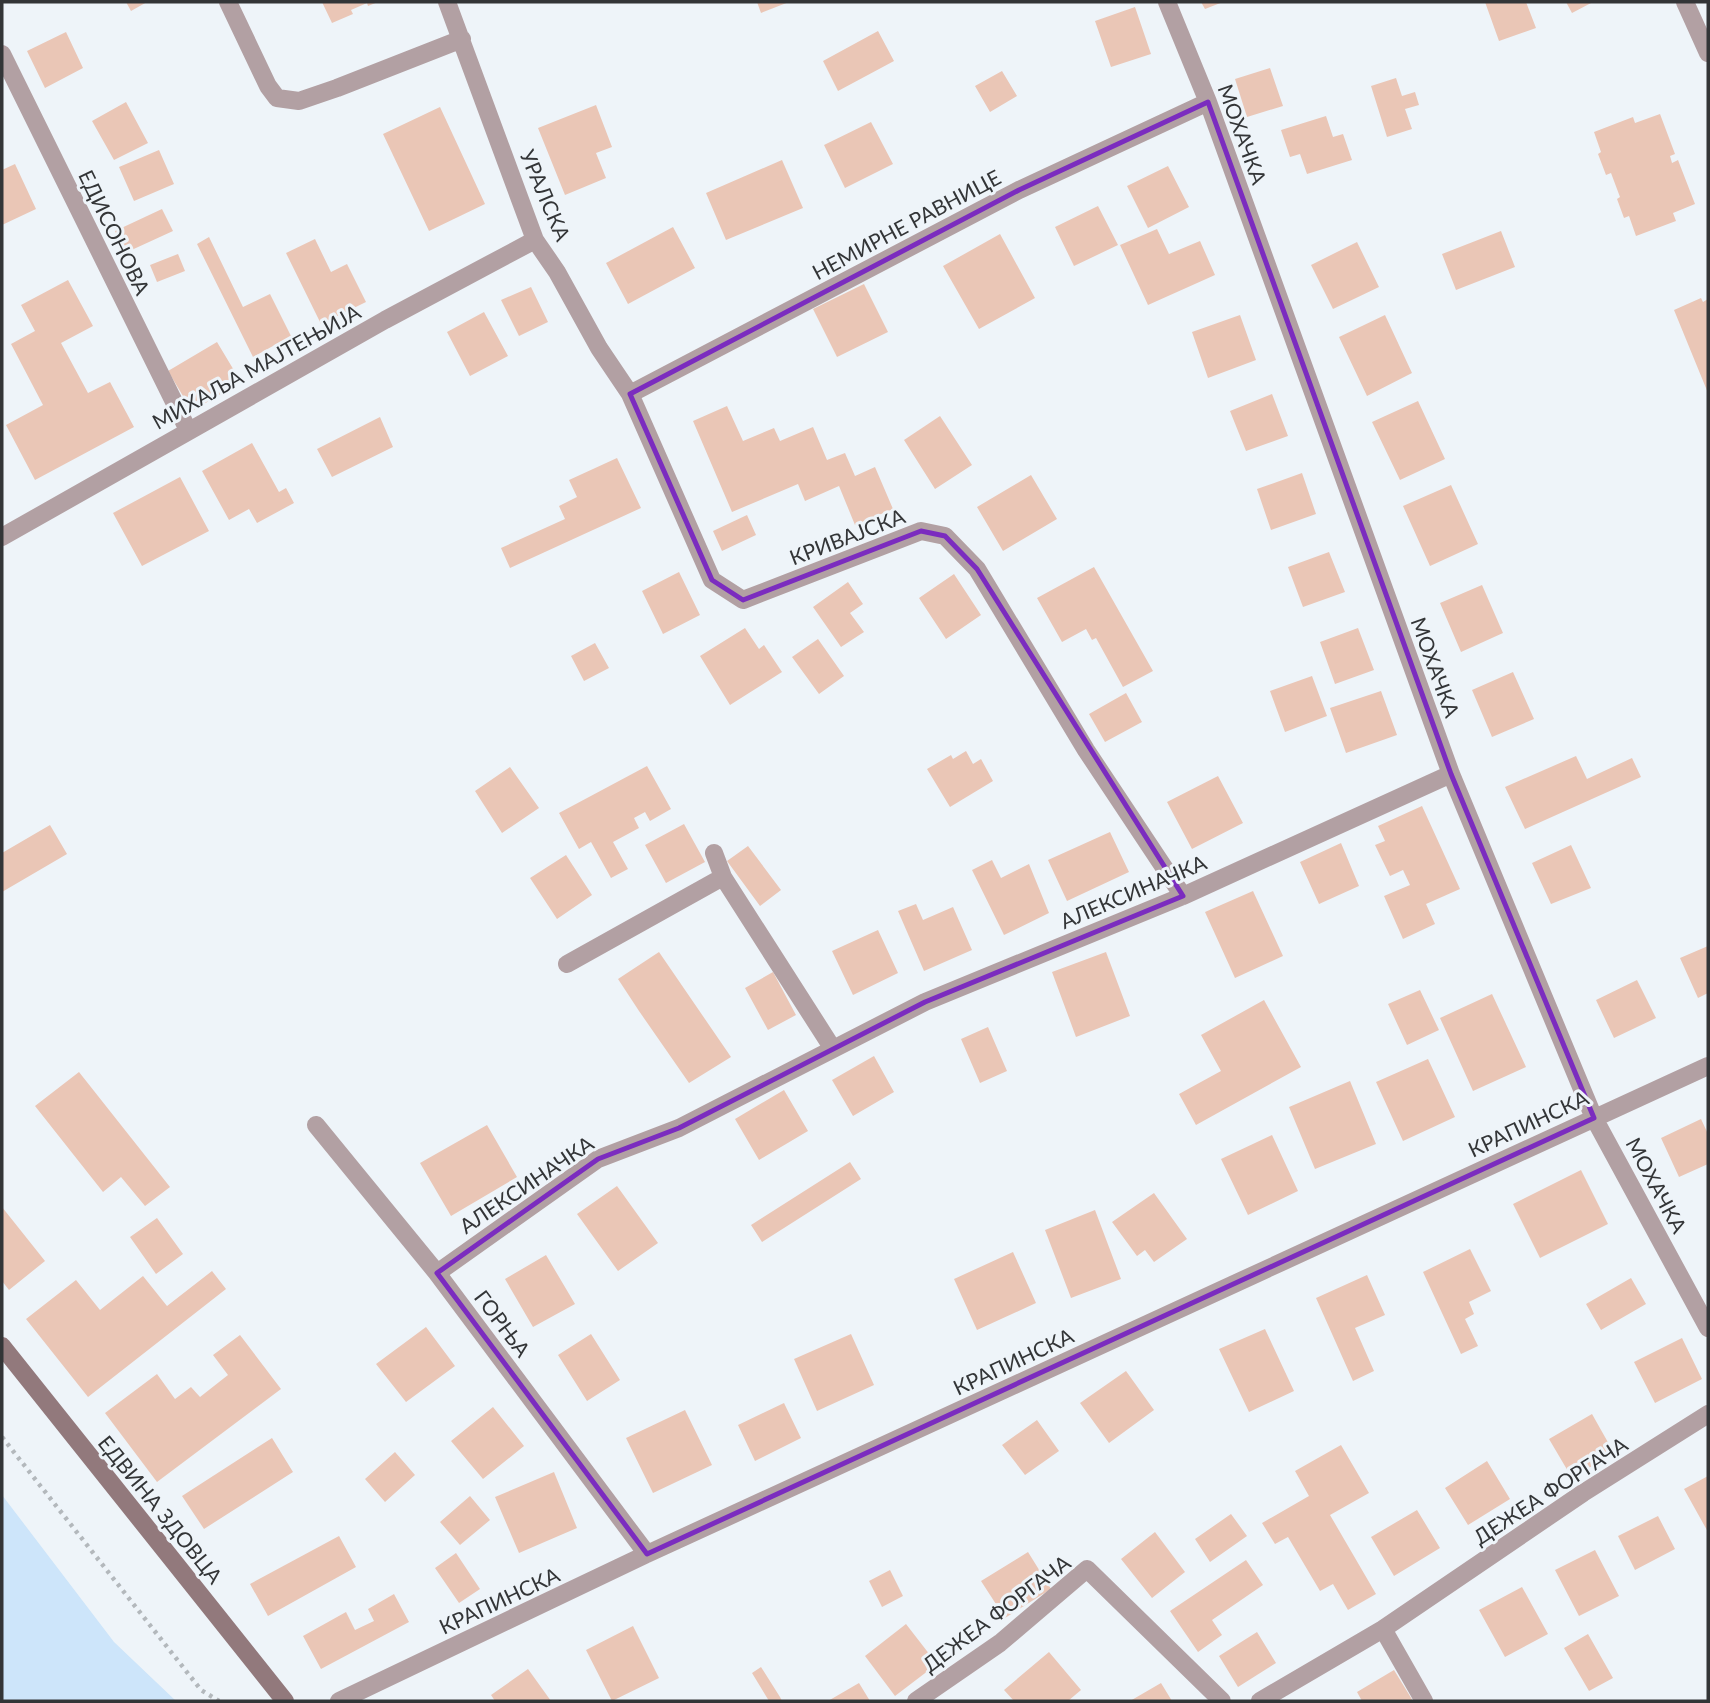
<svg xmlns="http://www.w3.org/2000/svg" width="1710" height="1703" viewBox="0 0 1710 1703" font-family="Lato,sans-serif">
  <rect width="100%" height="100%" fill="#eef4f9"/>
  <path fill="#cde5fa" d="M2,1495L114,1642L176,1701H2Z"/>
  <path fill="#eac6b6" d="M126,2H147L131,11Z
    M322,2H378L368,6L367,3L351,10L353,14L332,23Z
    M757,2H789L761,13Z
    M1201,2H1223L1205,9Z
    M1485,2H1526L1536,28L1499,41Z
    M1566,2H1593L1572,13Z
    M1135,7L1151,54L1111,67L1095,21Z
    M878,31L894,61L838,91L823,61Z
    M66,32L83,68L45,88L27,51Z
    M1270,68L1283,106L1247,117L1235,79Z
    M1002,71L1017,96L990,112L975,86Z
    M1396,78L1402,96L1415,92L1419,105L1405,109L1412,129L1387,137L1371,86Z
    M126,102L148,143L114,160L92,121Z
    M596,105L612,147L596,153L606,178L565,195L538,128Z
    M440,107L485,204L429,231L383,134Z
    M1660,114L1675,154L1670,156L1672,163L1678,160L1695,204L1673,213L1676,221L1636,236L1629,216L1624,218L1617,199L1620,197L1611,173L1606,175L1598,154L1601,152L1594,132L1633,117L1635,123Z
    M1326,116L1333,137L1343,134L1352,160L1307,174L1300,154L1290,157L1281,130Z
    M871,122L893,164L845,188L824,145Z
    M159,150L174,184L134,201L119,167Z
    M782,160L803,208L726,240L706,193Z
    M15,164L36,209L2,225V170Z
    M1168,166L1189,207L1148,228L1127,186Z
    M1098,206L1118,245L1074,266L1055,227Z
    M162,209L173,231L125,253L115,231Z
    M673,227L695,268L628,304L606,263Z
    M1157,229L1169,254L1200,241L1215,275L1148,305L1120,245Z
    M1501,231L1515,267L1456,290L1442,254Z
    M1000,234L1035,298L979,329L943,266Z
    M209,237L243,307L270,294L291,336L253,357L197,244Z
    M315,239L331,272L347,264L366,302L321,324L286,253Z
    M1357,242L1379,287L1333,309L1311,265Z
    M178,254L185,271L157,282L150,265Z
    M68,280L93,326L61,343L88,393L110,382L134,427L35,480L6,425L43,405L11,344L35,331L21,305Z
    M864,284L888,332L837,357L813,309Z
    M531,287L548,322L519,336L501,300Z
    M1701,298L1703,302L1708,299V393L1674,310Z
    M484,312L508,356L470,376L447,332Z
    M1240,315L1256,360L1208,378L1192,332Z
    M1385,315L1412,373L1367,396L1339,337Z
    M217,342L241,382L192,411L168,371Z
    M1272,394L1288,436L1246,451L1230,411Z
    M1418,401L1445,459L1400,480L1372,422Z
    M727,406L743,441L774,428L780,441L813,427L827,460L845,453L855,476L875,467L893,509L855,525L839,486L805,501L798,484L732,512L693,421Z
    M940,416L972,465L935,489L904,440Z
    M380,417L393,447L332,477L317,449Z
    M252,443L279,492L286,488L294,503L257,523L249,509L229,520L202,471Z
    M617,458L641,508L510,568L501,548L565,519L559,506L577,497L569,480Z
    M1302,473L1316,514L1271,530L1257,489Z
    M1031,475L1057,519L1003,551L977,507Z
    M180,477L209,531L142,566L113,513Z
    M1451,485L1478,544L1430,566L1403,506Z
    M747,515L756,535L722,551L713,531Z
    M1329,552L1345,592L1303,607L1288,567Z
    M1094,567L1153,671L1123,687L1096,638L1092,640L1086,629L1062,642L1037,598Z
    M679,572L700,615L663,634L642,591Z
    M954,574L981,615L946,639L919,598Z
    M848,582L863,604L850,613L864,632L841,647L813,607Z
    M1482,585L1503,633L1461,652L1440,603Z
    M745,628L759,649L764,645L782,672L730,705L700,656Z
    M1358,628L1374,670L1335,684L1320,642Z
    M818,639L844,676L819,694L792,657Z
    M595,643L609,668L584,681L571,656Z
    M1513,672L1534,719L1492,737L1472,690Z
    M1312,676L1327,716L1285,732L1270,691Z
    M1381,691L1397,735L1346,753L1330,708Z
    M1126,693L1142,722L1105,742L1089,714Z
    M966,751L973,764L981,759L993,781L950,807L927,769L951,755L953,759Z
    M1576,756L1587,779L1632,758L1641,777L1525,829L1505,787Z
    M647,766L671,809L650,821L645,812L634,818L639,828L613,842L628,869L611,878L591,842L579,849L559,813Z
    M510,767L539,808L502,833L475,791Z
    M1218,776L1243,823L1192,849L1167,802Z
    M1422,806L1460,889L1426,904L1435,924L1403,939L1384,896L1410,885L1403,870L1390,876L1375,845L1385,841L1378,826Z
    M684,824L705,862L666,883L645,845Z
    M50,825L67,854L2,892V853Z
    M1110,832L1129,872L1067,901L1048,860Z
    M1341,843L1359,886L1319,904L1300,862Z
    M1571,845L1591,888L1551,904L1532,863Z
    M748,846L781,890L760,906L727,861Z
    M566,855L592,895L557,919L530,878Z
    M992,860L1001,878L1029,864L1049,913L1004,935L972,870Z
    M1253,891L1283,956L1235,978L1205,912Z
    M916,904L923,920L953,907L972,950L924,971L898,911Z
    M878,930L898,973L853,995L832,951Z
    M1708,946V993L1698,998L1680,958Z
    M659,952L731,1057L689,1083L639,1011L618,979Z
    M1106,952L1130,1016L1076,1037L1052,972Z
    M773,972L796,1015L768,1030L745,988Z
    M1637,980L1656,1018L1614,1038L1596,1000Z
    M1420,990L1439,1030L1407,1045L1388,1004Z
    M1492,994L1526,1067L1473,1091L1440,1018Z
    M1264,1000L1301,1067L1196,1125L1179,1094L1221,1071L1201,1035Z
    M988,1027L1007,1071L980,1083L961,1039Z
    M874,1056L894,1092L853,1116L832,1080Z
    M1428,1059L1455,1117L1403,1141L1376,1082Z
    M79,1072L170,1187L145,1206L121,1177L103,1192L35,1106Z
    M1350,1081L1376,1144L1315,1169L1289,1107Z
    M784,1090L808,1131L759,1160L735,1119Z
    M1701,1119L1708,1134V1164L1679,1177L1661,1138Z
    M487,1125L517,1177L451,1216L420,1163Z
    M1272,1135L1298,1191L1248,1215L1221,1159Z
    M850,1162L861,1179L762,1242L751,1225Z
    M1581,1170L1608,1224L1540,1258L1513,1204Z
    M617,1186L658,1243L618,1271L577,1214Z
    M1154,1193L1187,1239L1154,1262L1145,1250L1137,1256L1112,1222Z
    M2,1207L45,1261L9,1290L2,1281Z
    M1095,1210L1121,1279L1071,1298L1045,1230Z
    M157,1218L183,1254L156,1274L130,1237Z
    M1470,1249L1491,1291L1469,1302L1474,1314L1465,1319L1478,1346L1461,1354L1423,1272Z
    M1013,1252L1036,1303L977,1330L954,1279Z
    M546,1255L575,1304L533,1327L505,1279Z
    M212,1271L226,1289L88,1397L26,1319L76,1280L100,1310L143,1276L167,1306Z
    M1367,1275L1385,1315L1355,1328L1374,1371L1353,1381L1316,1298Z
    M1631,1278L1646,1304L1601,1330L1586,1304Z
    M426,1327L455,1366L406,1402L376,1364Z
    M1265,1329L1294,1391L1249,1412L1219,1349Z
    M591,1334L620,1380L587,1401L558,1355Z
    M851,1334L874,1385L817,1411L794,1359Z
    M240,1335L281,1389L157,1482L105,1413L157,1374L175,1399L191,1387L200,1397L228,1375L213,1355Z
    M1682,1338L1702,1379L1655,1403L1634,1362Z
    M1126,1371L1154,1410L1109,1443L1080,1403Z
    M784,1403L801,1438L755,1461L738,1425Z
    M493,1407L524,1446L483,1479L451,1441Z
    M685,1410L712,1465L653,1493L626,1438Z
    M1592,1414L1614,1453L1572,1478L1549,1439Z
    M1037,1420L1059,1451L1025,1475L1002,1445Z
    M272,1438L293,1472L204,1529L182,1496Z
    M1341,1445L1369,1493L1330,1515L1376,1594L1348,1610L1333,1584L1320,1591L1288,1537L1275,1544L1262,1523L1309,1496L1295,1471Z
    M395,1452L415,1475L385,1502L365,1479Z
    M1487,1461L1510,1499L1468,1525L1445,1488Z
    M554,1472L577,1528L519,1553L495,1497Z
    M1708,1476V1532L1684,1489Z
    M470,1496L490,1520L460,1545L440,1522Z
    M1417,1510L1440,1548L1394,1576L1371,1537Z
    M1231,1514L1247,1536L1210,1562L1195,1539Z
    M1658,1516L1675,1549L1635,1570L1618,1536Z
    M1155,1532L1185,1572L1152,1598L1121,1559Z
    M339,1536L356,1567L268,1616L250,1584Z
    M1595,1550L1619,1596L1579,1616L1555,1570Z
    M1028,1552L1051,1589L1005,1618L981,1581Z
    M456,1553L480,1589L459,1603L435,1568Z
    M1246,1560L1263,1585L1212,1620L1222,1635L1198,1652L1170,1611Z
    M890,1570L903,1596L882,1607L869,1581Z
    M1522,1587L1548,1634L1505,1657L1479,1610Z
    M394,1594L409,1622L321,1669L303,1636L346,1612L355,1630L374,1621L368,1609Z
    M906,1624L937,1664L895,1696L865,1656Z
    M633,1626L659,1678L612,1701L586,1650Z
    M1257,1632L1276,1663L1238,1687L1219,1656Z
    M1588,1634L1613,1678L1589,1691L1564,1648Z
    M1049,1652L1081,1690L1068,1701H1014L1004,1690Z
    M761,1667L780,1697L782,1701H769L752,1673Z
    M528,1669L551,1701H495L491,1695Z
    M1394,1670L1413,1701H1362L1357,1692Z
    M859,1683L870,1701H828Z
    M1161,1683L1172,1701H1130Z"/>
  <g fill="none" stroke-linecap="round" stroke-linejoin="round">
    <path stroke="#b3b8bc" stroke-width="4.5" stroke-dasharray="3.5 5" stroke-linecap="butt" d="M2,1437L201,1690L219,1701"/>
    <path stroke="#b2a0a3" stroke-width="18" d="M228,2L268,86L277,98L299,101L337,88L462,39
      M447,2L535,240L557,272L599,348L630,394L712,580L743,600L921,531L945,536L977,569L1086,750L1183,896
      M1167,2L1208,102L1451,774L1594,1118L1708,1328
      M1685,2L1708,53
      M2,54L188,430
      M630,394L1019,190L1208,102
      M2,537L385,320L535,240
      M714,853L723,877L833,1049
      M567,964L723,877
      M316,1125L437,1273L647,1554
      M437,1273L598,1159L679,1128L925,1002L1183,896L1451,774
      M1383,1629L1424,1701
      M339,1701L647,1554L1708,1066
      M916,1701L1000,1643L1087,1569L1222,1701
      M1260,1701L1383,1629L1583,1493L1708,1414"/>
    <path stroke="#92797c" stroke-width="18" d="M2,1346L285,1701"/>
  </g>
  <path fill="none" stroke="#7b2cbf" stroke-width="5" stroke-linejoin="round" d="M1208,102L1451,774L1594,1118L647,1554L437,1273L598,1159L679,1128L925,1002L1183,896L977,569L945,536L921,531L743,600L712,580L630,394L1019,190Z"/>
  <g text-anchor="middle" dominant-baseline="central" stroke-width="6" stroke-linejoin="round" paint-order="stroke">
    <g font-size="21" fill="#333537" stroke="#eef4f9">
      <text transform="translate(1243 134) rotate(70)">МОХАЧКА</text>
      <text transform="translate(546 195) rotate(67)">УРАЛСКА</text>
      <text transform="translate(906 224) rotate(-28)">НЕМИРНЕ РАВНИЦЕ</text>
      <text transform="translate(115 232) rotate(64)">ЕДИСОНОВА</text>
      <text transform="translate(256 366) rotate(-29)">МИХАЉА МАЈТЕЊИЈА</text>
      <text transform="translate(847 536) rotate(-21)">КРИВАЈСКА</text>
      <text transform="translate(1436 667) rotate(70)">МОХАЧКА</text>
      <text transform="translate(1133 891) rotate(-23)">АЛЕКСИНАЧКА</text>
      <text transform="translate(1528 1123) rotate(-25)">КРАПИНСКА</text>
      <text transform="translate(526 1184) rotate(-34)">АЛЕКСИНАЧКА</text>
      <text transform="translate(1657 1185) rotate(62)">МОХАЧКА</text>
      <text transform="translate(503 1323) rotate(53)">ГОРЊА</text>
      <text transform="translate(1013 1361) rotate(-25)">КРАПИНСКА</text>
      <text transform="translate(1550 1490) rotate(-33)">ДЕЖЕА ФОРГАЧА</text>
      <text transform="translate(161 1509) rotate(51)">ЕДВИНА ЗДОВЦА</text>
      <text transform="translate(499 1600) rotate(-25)">КРАПИНСКА</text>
      <text transform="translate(996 1613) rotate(-37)">ДЕЖЕА ФОРГАЧА</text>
    </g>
  </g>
  <rect width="1710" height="1703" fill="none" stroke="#333537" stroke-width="7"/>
</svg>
